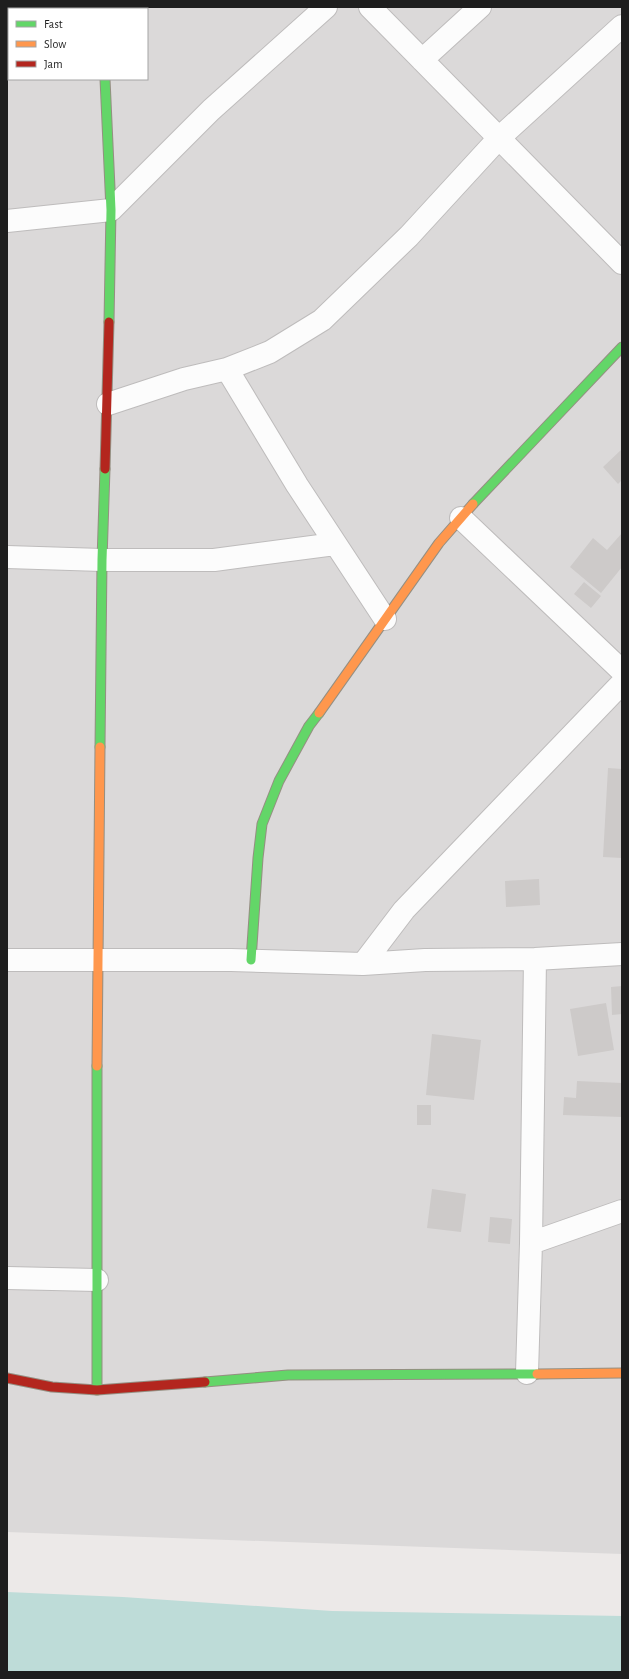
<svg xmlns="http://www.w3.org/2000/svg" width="629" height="1679" viewBox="0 0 629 1679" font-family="'Alegreya Sans',sans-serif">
  <rect width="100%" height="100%" fill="#ece9e8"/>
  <path fill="#dbd9d9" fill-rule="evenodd" d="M7,7H622V1554L7,1532ZM9,9H147V79H9Z"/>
  <path fill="#bedcd8" d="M7,1592L123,1597L332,1611L622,1616V1672H7Z"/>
  <path fill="#cdcac9" d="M622,449V480L618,484L603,467Z
    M622,533V567L601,593L570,567L593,538L607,550Z
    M584,582L601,596L591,608L574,594Z
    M608,768L622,769V858L603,857Z
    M539,879L540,905L506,907L505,881Z
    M622,986V1014L612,1015L611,987Z
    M606,1003L614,1050L578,1056L570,1009Z
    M432,1034L481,1040L474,1100L426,1095Z
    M577,1081L622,1083V1117L563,1115L564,1097L576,1098Z
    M417,1105H431V1125H417Z
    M432,1189L466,1194L461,1232L427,1228Z
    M490,1217L512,1219L510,1244L488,1242Z"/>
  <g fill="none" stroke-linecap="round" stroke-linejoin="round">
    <defs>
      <path id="street" d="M102,7V9
        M370,7L622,263
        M422,60L480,7
        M7,221L111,210L211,110L326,7
        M227,369L297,485L385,619
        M108,404L184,379L227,369L270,352L322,320L409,236L499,138L622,26
        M461,518L622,671
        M7,557L102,560H214L335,544
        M7,960H231L363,964L425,960L535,959L622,954
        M363,964L404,910L622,683
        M531,1243L622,1211
        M7,1278L97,1280
        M527,1373L531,1243L535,959"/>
      <path id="fast" d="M105,79L111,210L109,322
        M473,504L622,347
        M100,747L102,560L105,469
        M251,960L258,858L262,824L279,781L309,726L319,713
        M97,1066V1390
        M205,1382L288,1375L537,1374"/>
      <path id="slow" d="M319,713L439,543L473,504
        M97,1066L100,747
        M537,1374L622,1373"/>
      <path id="jam" d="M105,469L109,322
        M7,1378L52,1387L97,1390L205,1382"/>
    </defs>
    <use href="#street" stroke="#bebcbc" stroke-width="24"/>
    <use href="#fast" stroke="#958f82" stroke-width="11"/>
    <use href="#slow" stroke="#958f82" stroke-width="11"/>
    <use href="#jam" stroke="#958f82" stroke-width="11"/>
    <use href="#street" stroke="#fcfcfc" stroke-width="22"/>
    <use href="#fast" stroke="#63d668" stroke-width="9"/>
    <use href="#slow" stroke="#ff974d" stroke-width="9"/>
    <use href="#jam" stroke="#b3261e" stroke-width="9"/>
  </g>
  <rect width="629" height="1679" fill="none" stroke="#1e1e1e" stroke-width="16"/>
  <rect x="8" y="8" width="140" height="72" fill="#ffffff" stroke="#a5a5a5"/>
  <rect x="16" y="21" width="20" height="6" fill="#63d668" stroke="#a5a5a5"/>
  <text x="44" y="28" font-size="12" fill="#1e1e1e">Fast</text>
  <rect x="16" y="41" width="20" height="6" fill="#ff974d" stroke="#a5a5a5"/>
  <text x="44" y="48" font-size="12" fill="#1e1e1e">Slow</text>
  <rect x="16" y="61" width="20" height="6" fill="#b3261e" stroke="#a5a5a5"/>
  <text x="44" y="68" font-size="12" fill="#1e1e1e">Jam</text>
</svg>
